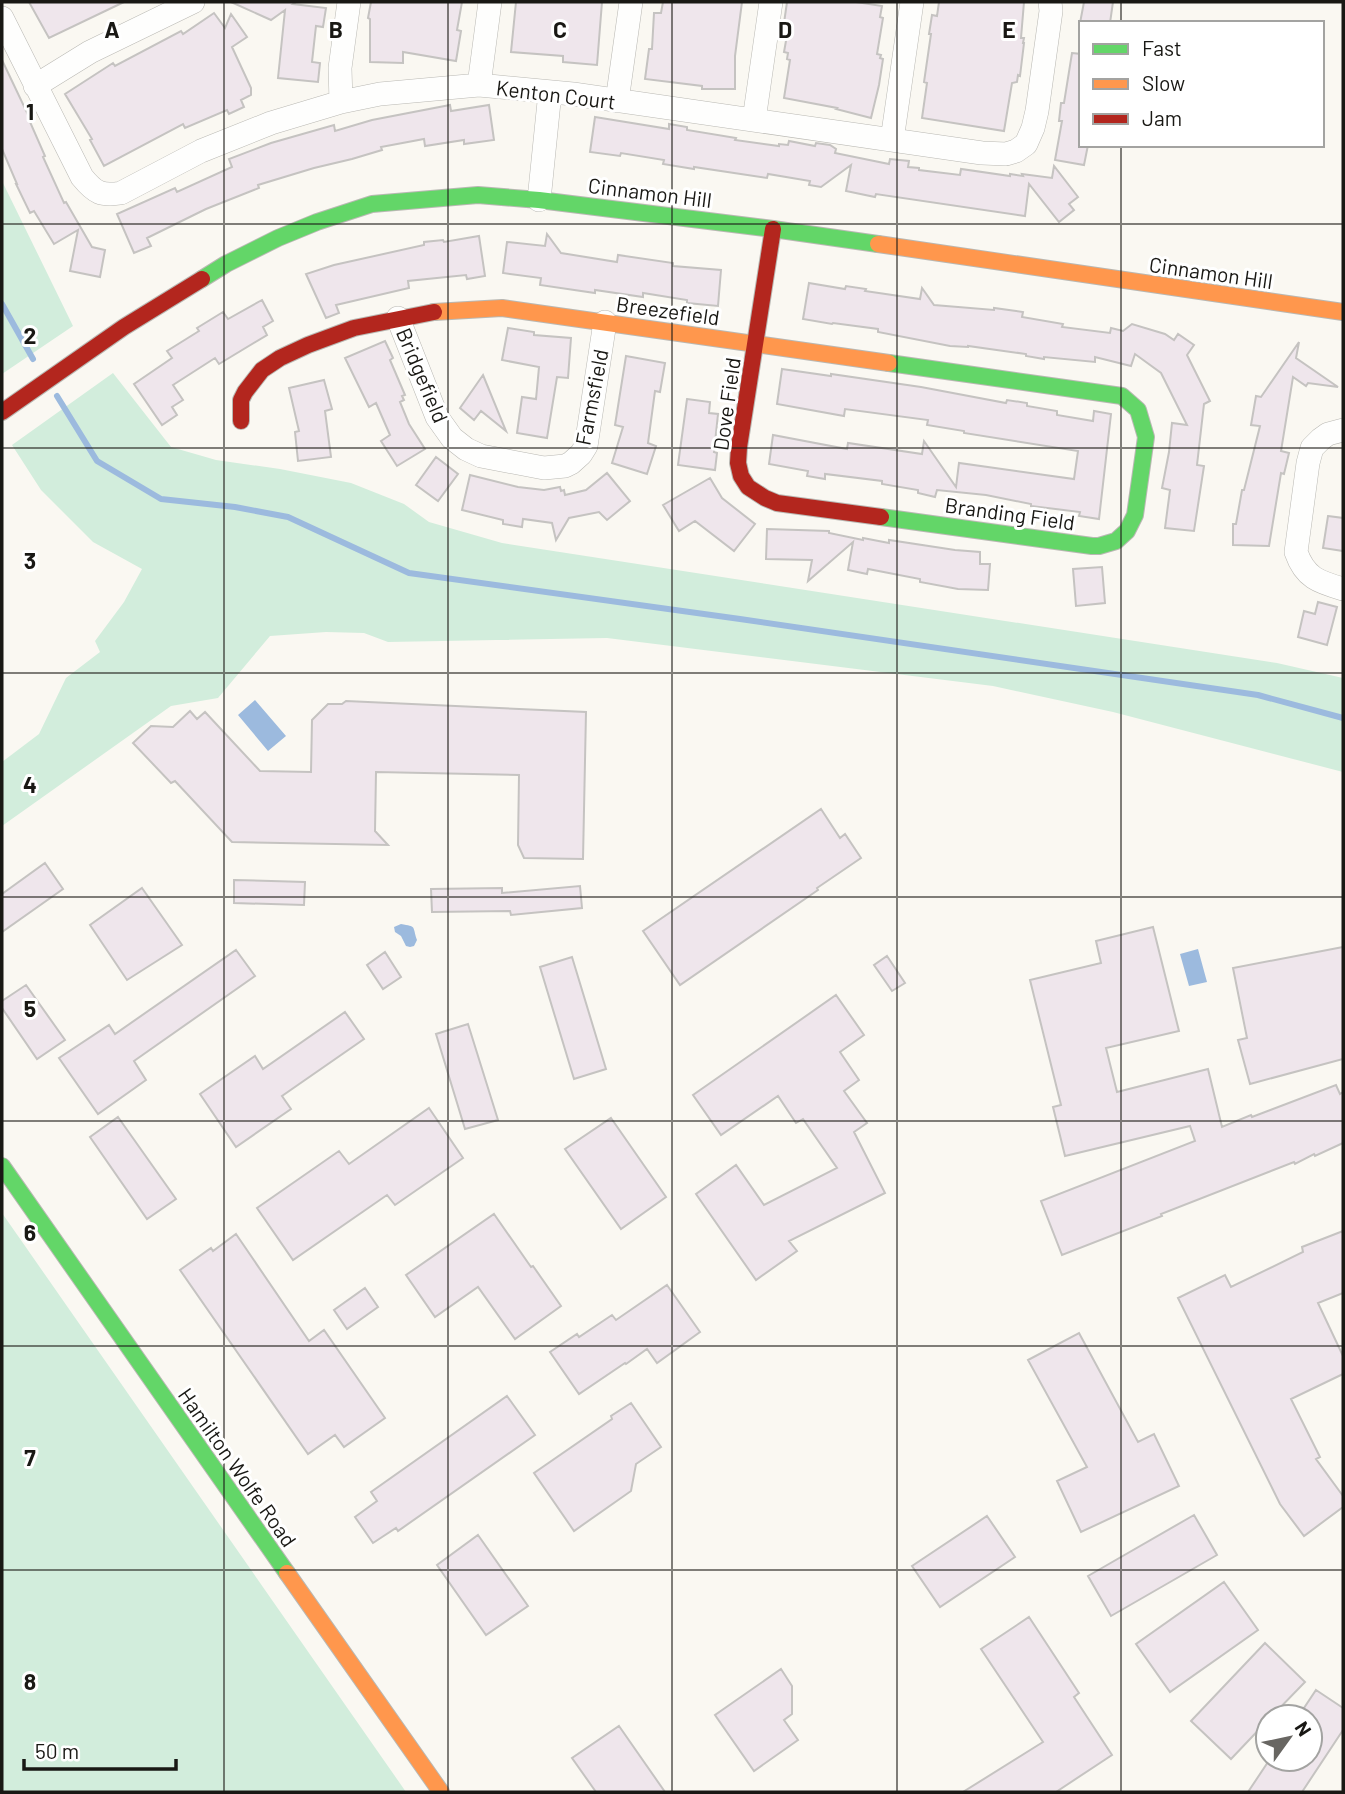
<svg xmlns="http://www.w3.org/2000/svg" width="1345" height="1794" viewBox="0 0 1345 1794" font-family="Barlow,sans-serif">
  <rect width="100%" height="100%" fill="#faf8f2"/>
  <path fill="#d2eddc" d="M2,181L73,326L2,374Z
    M113,373L171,447L216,460L280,469L351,483L404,504L429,522L502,543L1277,663L1343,678V772L1113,712L993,686L607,638L388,642L364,633L326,632L270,636L218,698L171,706L2,826V762L39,734L66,678L100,652L95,641L124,602L142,569L93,542L41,490L12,445Z
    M2,1213L406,1792H2Z"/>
  <path fill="#9cbade" d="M255,700L286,736L268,751L238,715Z
    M401,924C417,927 412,925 417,940L414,946L410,947L406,946L401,936L395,932L394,927Z
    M1198,949L1207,982L1189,986L1180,954Z"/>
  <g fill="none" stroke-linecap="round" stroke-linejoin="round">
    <path stroke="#9cbade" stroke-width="6" d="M2,304L33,359
      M57,396L97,461L161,499L235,507L288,517L409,573L740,619L1258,695L1343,718"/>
  </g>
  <path fill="#efe6ec" stroke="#c5c3c1" stroke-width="2" d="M29,2H124L49,38Z
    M231,2H296L293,4L326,8L323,27L316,26L312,62L320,63L318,82L278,78L285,10L271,20Z
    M371,2H462L457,30L461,31L456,61L403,52V63L370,62V19L368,18Z
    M516,2H602L597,65L563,62V56L511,52Z
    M663,2H742L735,56V89H702V86L645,79L649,49H652L654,13H661Z
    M787,2H856L882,6L880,17L883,18L877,54L881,55L880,58L883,59L879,85L871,118L836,109L837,108L784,98L790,60L787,59L788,53L784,52L789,24L784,23Z
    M939,2H1024L1021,38H1024L1023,43H1024L1020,76L1018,75L1017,82L1012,83L1004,131L922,118L927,83L924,82L931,34H929L932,15L937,16Z
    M1084,2H1113L1110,23H1080Z
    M214,13L225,28L231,14L247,37L232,47L251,88V95L241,100L244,107L229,114L227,110L185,128L183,124L104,166L90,140L92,139L65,94L113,63L115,66L181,31L183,34Z
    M1072,53L1081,54V145H1088L1084,165L1055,160L1062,121H1059L1061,103H1064Z
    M2,60L31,121L30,122L45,156L43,157L64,203L66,202L92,247L105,250L100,277L70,271L78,230L54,244L34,211L30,213L16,184H17L2,149Z
    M450,105L451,111L489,105L494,140L464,144V140L425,146L424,139L381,147L382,150L352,159L314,168L258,185L259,188L206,209L147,238L151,246L134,253L117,214L175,188L177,192L232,167L229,159L271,143L334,125L335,131L372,120Z
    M595,117L669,129V124L687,127V130L736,138L735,140L779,146V144L788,145L789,141L815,146L816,143L830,145L836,149L835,153L889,164L890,159L909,161L908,167L919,168V170L960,175L961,169L1010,176V174L1023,176L1022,174L1052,178L1054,166L1078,197L1069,204L1074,210L1059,222L1029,184L1025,216L876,194L875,197L846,191L851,165L821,187L809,185L810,181L768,174L767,178L694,167V169L663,164L664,160L621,153L620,156L590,152Z
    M547,234L561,253L617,262L618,255L673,263V266L721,270L718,306L687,303V300L643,293V297L595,290V293L540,285L541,278L503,273L507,242L545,246Z
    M479,236L485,276L467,279L466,275L408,281L409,288L336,305L339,313L326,318L306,274L334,265L424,245V242L443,240L444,242Z
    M809,283L845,289L846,286L866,289L865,291L920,299L922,288L934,305L994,310V308L1023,312L1022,317L1063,324L1062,327L1110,333L1111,328L1123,331L1132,324L1165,334L1174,340L1178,334L1194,345L1187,355L1210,401L1204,404L1197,465L1204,466L1194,531L1165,528L1170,490L1162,488L1169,452L1172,423L1187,425L1161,373L1135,354L1131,366L1095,357V362L1044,357V359L1026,356V354L968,346V347L950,346L878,332V329L833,323L832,324L803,319Z
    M262,300L273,321L263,327L267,335L219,364L215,358L173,385L183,400L172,407L177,415L162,425L134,384L172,358L167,351L199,331L197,328L223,312L228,319Z
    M508,328L534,332V335L571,338L568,378L557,377L547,438L517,433L522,397L536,399L539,367L502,360Z
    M385,341L393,358L390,360L405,395L402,396L404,400L400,402L409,424L425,449L397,466L381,441L390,435L376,403L369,407L345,358Z
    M1299,342L1296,358L1338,387L1308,383L1306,386L1293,377L1281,451L1289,453L1284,474L1281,473L1269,546L1233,545V524H1236L1242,490H1244L1260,426L1251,425L1256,396L1261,397Z
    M626,356L665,363L660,392L655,391L648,443L656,446L647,474L612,463L623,427L615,425Z
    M782,369L831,376V374L921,387L1006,403L1007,400L1027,403V406L1057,411V415L1093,421L1094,411L1111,414L1099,519L1079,516L1080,512L1031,506V504L986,495L937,490L935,497L918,493V490L882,484V481L825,474V479L807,476L808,471L769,464L773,435L847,449L848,443L922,454L924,441L956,487L959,463L1074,479L1078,451L964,433V431L927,425L928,420L845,409L844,416L777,404Z
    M483,375L506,431L481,411L474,420L460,408Z
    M324,380L332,409L325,411L331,457L298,461L295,432L299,431L289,388Z
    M687,399L710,402L709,413L718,414L714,452L717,453L715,470L678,465Z
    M436,457L458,474L438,501L416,485Z
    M607,473L630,501L607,520L599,512L569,518L556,540L552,523L523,519L522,527L503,524V520L462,510L470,475L518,487L544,490L560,487L561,491L564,490L565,495L586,490Z
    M710,478L722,498L755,524L734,551L695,521L679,531L663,505Z
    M1328,516L1343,518V551L1323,548Z
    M767,529L829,531V533L863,540V538L889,543V540L955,550L980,552V564H990L988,590L958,589L920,582V579L868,569L867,574L848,570L853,542L808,581L812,560L766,559Z
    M1102,567L1105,603L1076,606L1073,569Z
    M1318,602L1337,607L1327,645L1298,637L1304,611L1315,614Z
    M346,701L586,712L583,859L524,858L518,845L519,775L376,772L375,831L388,845L232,842L175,781L171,783L133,743L151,726L173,727L190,711L197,719L205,712L260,771L311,772L312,720L328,704H342Z
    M821,809L840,838L845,834L861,858L817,888L818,890L680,985L643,931Z
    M45,863L63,889L2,932V894Z
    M234,880L305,882L304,905L234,903Z
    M580,886L582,908L511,915L510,911L432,912L431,889L502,888V893Z
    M142,888L182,945L127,980L90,925Z
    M1153,927L1179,1031L1106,1048L1117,1092L1208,1069L1222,1127L1251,1115L1252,1117L1336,1085L1340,1094L1343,1092V1143L1315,1156L1314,1154L1295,1164L1294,1162L1161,1214L1162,1216L1062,1255L1041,1201L1195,1141L1190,1126L1065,1156L1053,1107L1061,1105L1030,980L1101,963L1096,941Z
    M1343,947V1059L1250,1084L1238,1040L1247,1038L1233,968Z
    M236,950L255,976L134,1061L146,1080L98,1114L59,1058L109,1025L115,1034Z
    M385,952L401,977L383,989L367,965Z
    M887,956L905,983L892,991L874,965Z
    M572,957L606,1069L574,1079L540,967Z
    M26,985L65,1040L37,1059L2,1008V1001Z
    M836,995L864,1035L840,1052L859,1080L844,1091L867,1123L854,1132L885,1193L789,1241L797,1251L756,1280L696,1194L736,1165L764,1205L837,1168L803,1119L796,1123L778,1096L721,1135L693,1095Z
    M345,1012L364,1039L282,1096L291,1109L236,1147L200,1094L255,1056L263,1069Z
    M468,1024L498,1120L465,1129L436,1034Z
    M429,1108L463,1158L395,1205L387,1195L293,1260L257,1208L339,1151L349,1164Z
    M118,1117L176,1199L147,1219L90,1137Z
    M611,1118L666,1197L621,1229L565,1149Z
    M494,1214L531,1267L533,1266L561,1306L515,1339L478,1287L435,1317L406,1275Z
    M1343,1231V1293L1318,1303L1343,1356V1374L1291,1399L1320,1457L1316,1459L1343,1496V1507L1304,1536L1280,1504L1178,1298L1225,1275L1231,1287L1303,1252L1302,1247Z
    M236,1234L309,1341L324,1330L385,1418L344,1447L335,1435L308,1454L180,1270L211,1248L213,1251Z
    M667,1285L700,1332L657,1363L647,1349L626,1364L625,1363L579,1394L550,1352L577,1334L579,1337L612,1315L616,1320Z
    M365,1288L378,1307L347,1329L334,1310Z
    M1079,1333L1138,1442L1154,1434L1179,1486L1081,1532L1057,1481L1087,1467L1028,1360Z
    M507,1396L535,1435L398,1531L396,1528L373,1543L355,1517L377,1501L371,1492Z
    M631,1403L661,1447L636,1464L631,1491L574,1531L534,1473L612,1419L611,1416Z
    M1194,1515L1217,1555L1111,1616L1088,1576Z
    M987,1516L1015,1557L940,1607L912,1566Z
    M478,1535L528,1606L486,1635L437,1565Z
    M1224,1582L1258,1630L1170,1692L1136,1644Z
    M1029,1617L1079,1693L1074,1697L1112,1755L1056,1792H963L1043,1742L981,1649Z
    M1265,1643L1305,1682L1271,1717H1268V1720L1231,1759L1191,1721Z
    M781,1669L792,1686V1714L784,1720L798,1740L754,1771L715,1715Z
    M1316,1690L1343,1708V1730L1302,1792H1248L1270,1759H1310V1717H1298Z
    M619,1726L665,1792H596L572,1758Z"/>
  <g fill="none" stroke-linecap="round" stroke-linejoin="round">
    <defs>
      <path id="street" d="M2,18L82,177C95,193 101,196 121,193L201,151L271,123L341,102L380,94L479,85L573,94L892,140L982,153L1006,154L1016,151L1026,144L1033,128L1037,111L1051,11L1050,2
        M479,85L490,2
        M35,86L90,52L193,2
        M617,101L631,2
        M341,102L340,68L349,2
        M754,120L771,2
        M892,140L912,2
        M539,200L550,92
        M398,318L437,417L452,438L466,449L481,456L544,468L565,466L571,463L581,454L586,446L605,322
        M1343,430L1328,434L1321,439L1312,448L1308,463L1296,552C1305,578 1319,582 1343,589"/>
      <path id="fast" d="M202,279L226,264L278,238L317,222L372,204L478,195L539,200L773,229L878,244
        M881,517L1092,546H1099L1116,541L1127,531L1135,515L1146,437L1138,410L1122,396L889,363
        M2,1166L287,1573"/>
      <path id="slow" d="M878,244L1343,312
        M434,312L502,308L889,363
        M287,1573L441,1792"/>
      <path id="jam" d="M773,229L739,447L738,463L741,476L748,487L765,498L777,503L881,517
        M2,412L124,327L202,279
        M241,421V400L245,392L262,370L280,358L308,345L354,328L434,312"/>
    </defs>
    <use href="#street" stroke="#b9b8b3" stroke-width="24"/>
    <use href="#fast" stroke="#b9b8b3" stroke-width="18"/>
    <use href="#slow" stroke="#b9b8b3" stroke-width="18"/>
    <use href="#jam" stroke="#b9b8b3" stroke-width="18"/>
    <use href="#street" stroke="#fefefd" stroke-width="23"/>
    <use href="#fast" stroke="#63d668" stroke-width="16"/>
    <use href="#slow" stroke="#ff974d" stroke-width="16"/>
    <use href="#jam" stroke="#b3261e" stroke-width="16"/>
  </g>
  <path fill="none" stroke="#191814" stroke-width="2" stroke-opacity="0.55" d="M224,2V1792M448,2V1792M672,2V1792M897,2V1792M1121,2V23M1121,145V1792M2,224H1343M2,448H1343M2,673H1343M2,897H1343M2,1121H1343M2,1346H1343M2,1570H1343"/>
  <g text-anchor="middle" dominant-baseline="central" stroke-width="6" stroke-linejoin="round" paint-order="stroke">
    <g font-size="21" fill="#191814" stroke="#fff">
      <text transform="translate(556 94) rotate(7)">Kenton Court</text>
      <text transform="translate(650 192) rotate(7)">Cinnamon Hill</text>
      <text transform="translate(1211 272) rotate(8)">Cinnamon Hill</text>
      <text transform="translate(668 310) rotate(8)">Breezefield</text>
      <text transform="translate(423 375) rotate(67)">Bridgefield</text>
      <text transform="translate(591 397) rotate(-79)">Farmsfield</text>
      <text transform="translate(726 404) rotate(-82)">Dove Field</text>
      <text transform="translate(1010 513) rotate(8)">Branding Field</text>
      <text transform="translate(238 1467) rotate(55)">Hamilton Wolfe Road</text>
    </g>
  </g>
  <g font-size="23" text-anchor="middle" font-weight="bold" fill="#191814" stroke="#fff" stroke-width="6" stroke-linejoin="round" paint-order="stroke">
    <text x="112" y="38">A</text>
    <text x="336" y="38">B</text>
    <text x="560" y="38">C</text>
    <text x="785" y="38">D</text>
    <text x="1009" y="38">E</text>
    <text x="30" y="120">1</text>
    <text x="30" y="344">2</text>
    <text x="30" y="569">3</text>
    <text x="30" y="793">4</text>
    <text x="30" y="1017">5</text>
    <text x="30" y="1241">6</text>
    <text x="30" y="1466">7</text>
    <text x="30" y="1690">8</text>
  </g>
  <rect width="1345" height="1794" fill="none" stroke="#191814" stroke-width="7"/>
  <rect x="1079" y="21" width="245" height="126" fill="#ffffff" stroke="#a3a3a1" stroke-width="2"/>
  <rect x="1093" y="44" width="35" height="10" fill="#63d668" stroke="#a3a3a1" stroke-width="2"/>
  <text x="1142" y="56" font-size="21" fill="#191814">Fast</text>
  <rect x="1093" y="79" width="35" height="10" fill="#ff974d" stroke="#a3a3a1" stroke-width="2"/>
  <text x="1142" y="91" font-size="21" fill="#191814">Slow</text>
  <rect x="1093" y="114" width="35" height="10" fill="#b3261e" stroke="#a3a3a1" stroke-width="2"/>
  <text x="1142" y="126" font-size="21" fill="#191814">Jam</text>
  <g transform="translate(1289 1738) rotate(57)"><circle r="33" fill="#ffffff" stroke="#a3a3a1" stroke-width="2"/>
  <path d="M0-5L12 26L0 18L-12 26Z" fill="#686662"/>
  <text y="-10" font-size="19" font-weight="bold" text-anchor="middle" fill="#191814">N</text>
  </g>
  <path d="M24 1759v10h152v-10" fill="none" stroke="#191814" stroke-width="3.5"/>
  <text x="35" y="1759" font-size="21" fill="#191814" stroke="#ffffff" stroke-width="5" paint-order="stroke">50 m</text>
</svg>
